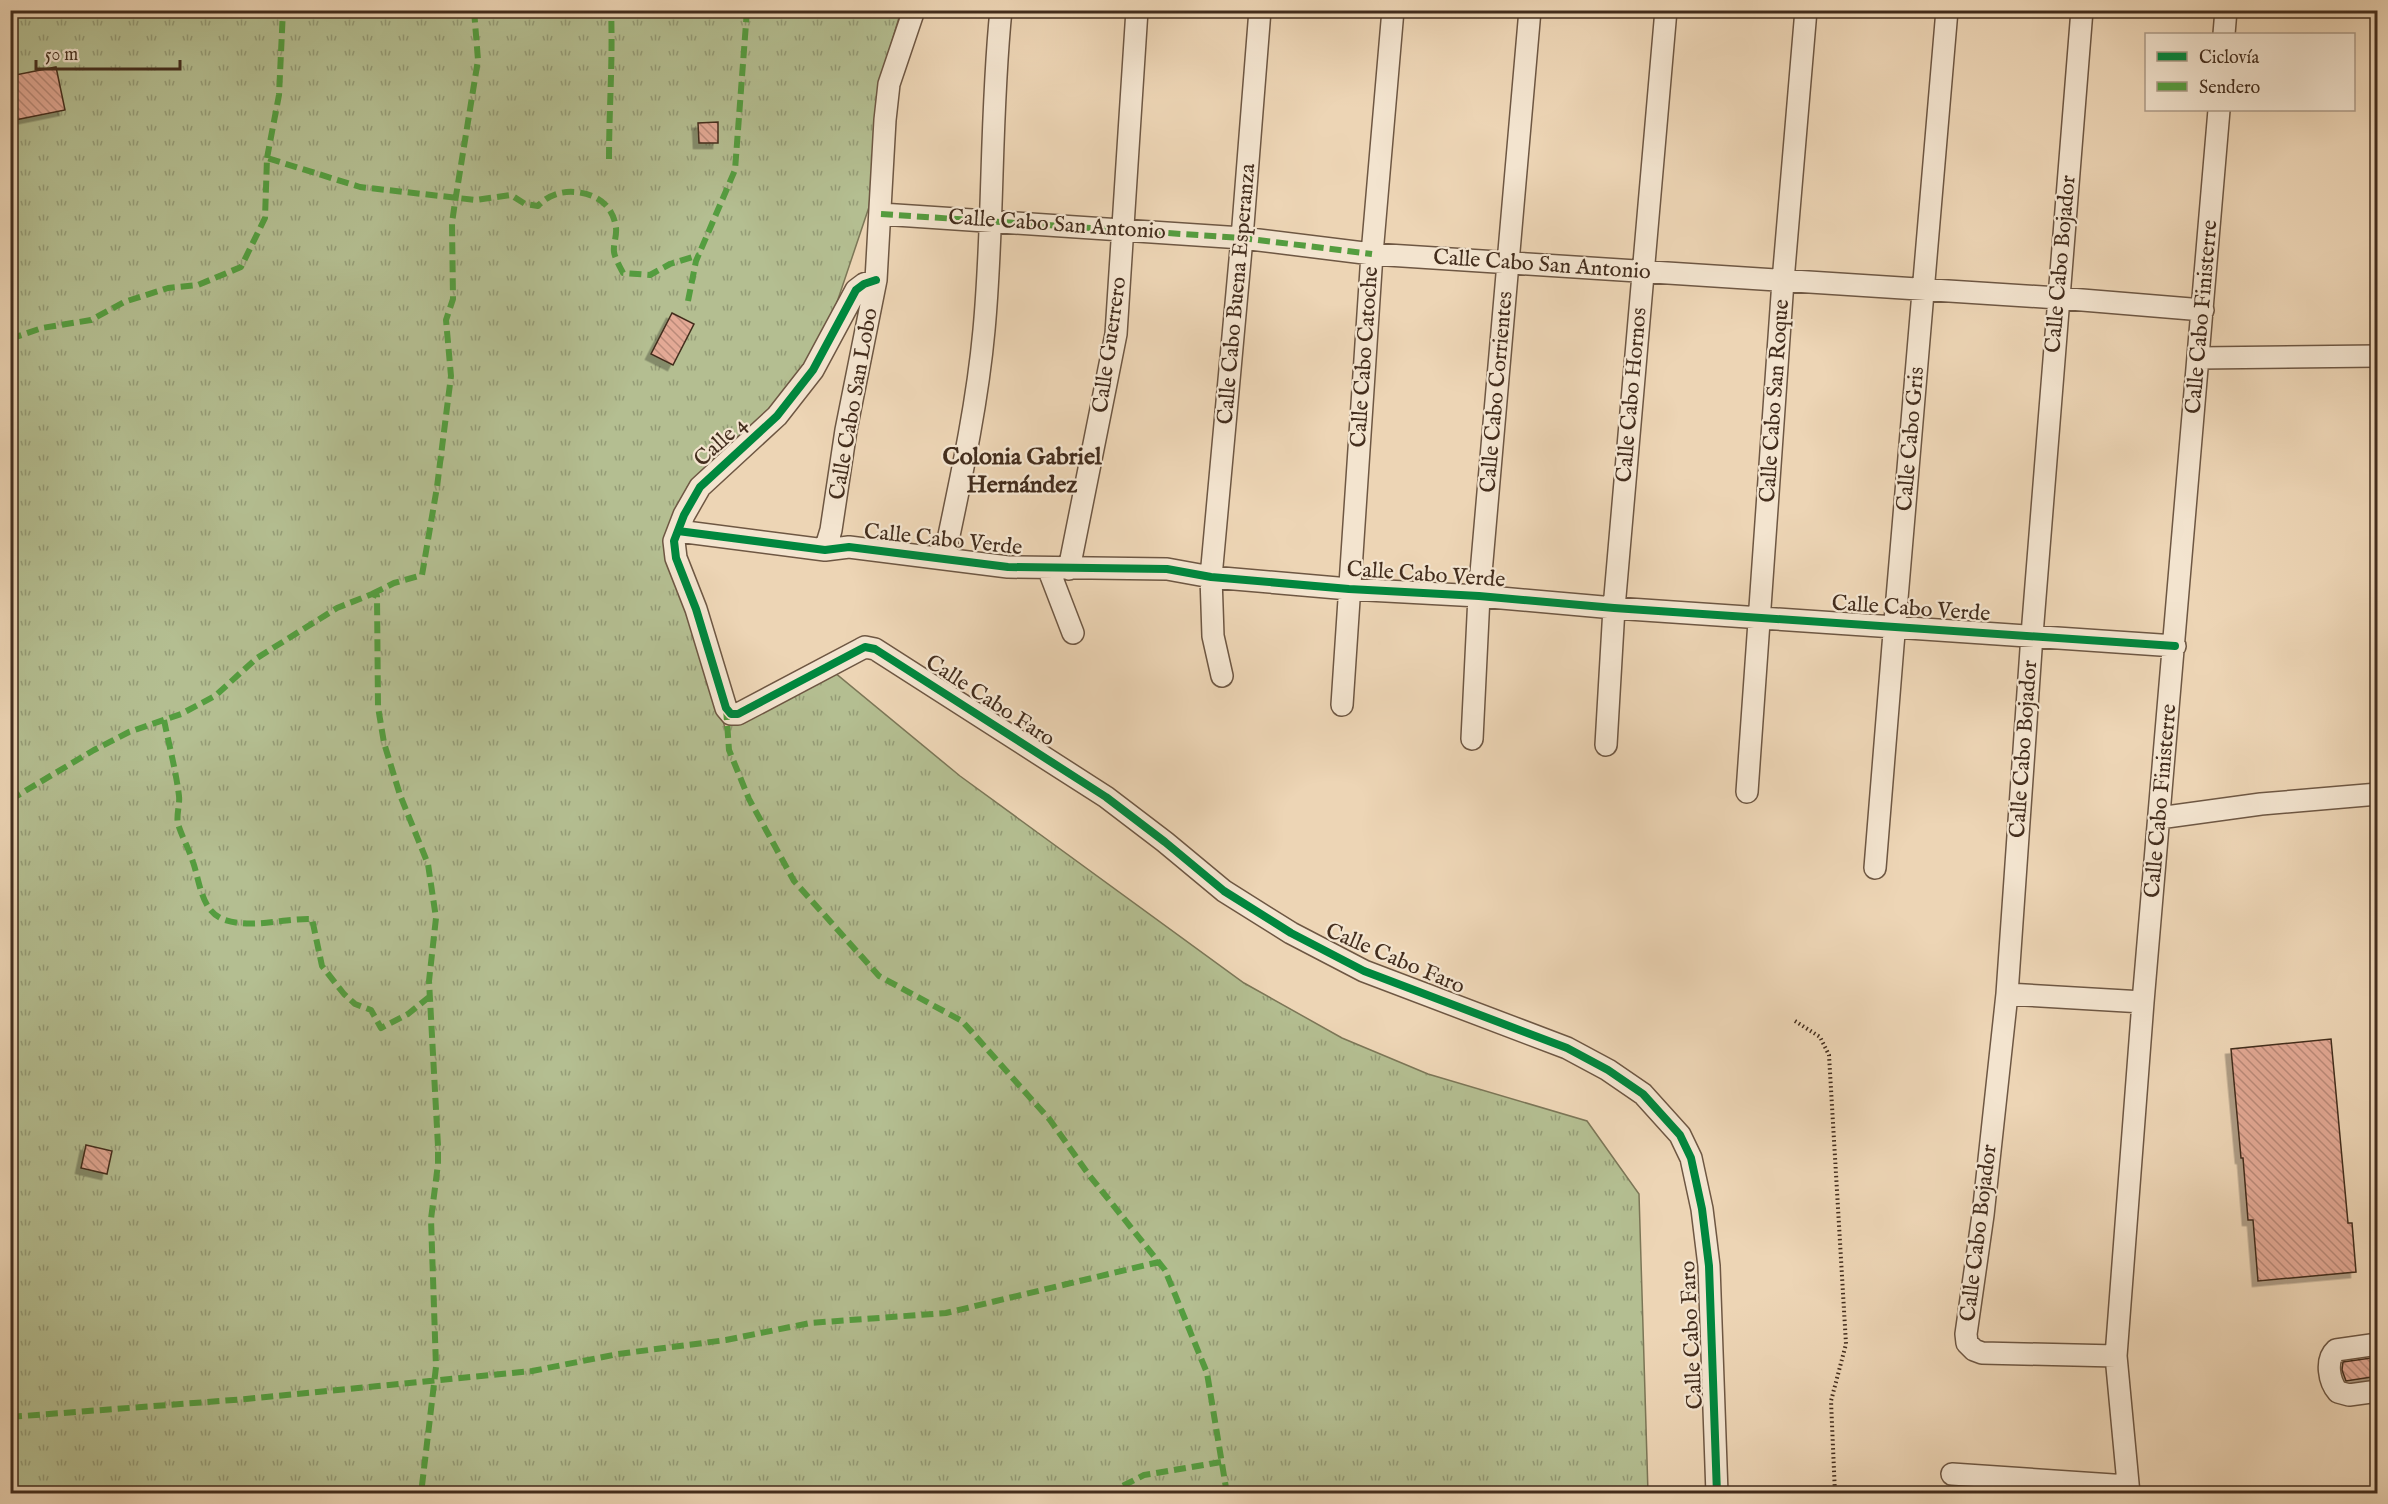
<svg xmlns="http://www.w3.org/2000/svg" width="2388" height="1504" viewBox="0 0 2388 1504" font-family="'IM FELL English',serif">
  <defs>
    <pattern id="grass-tufts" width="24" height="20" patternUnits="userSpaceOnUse" patternTransform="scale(1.5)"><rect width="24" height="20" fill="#b4be91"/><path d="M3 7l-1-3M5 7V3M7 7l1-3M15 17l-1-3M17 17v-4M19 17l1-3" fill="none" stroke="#949b76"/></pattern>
    <pattern id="building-back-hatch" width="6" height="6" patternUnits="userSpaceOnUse" patternTransform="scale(1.5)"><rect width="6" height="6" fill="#e3a995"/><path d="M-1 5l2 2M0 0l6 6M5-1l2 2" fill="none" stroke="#ba8a79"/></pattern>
    <filter id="shadow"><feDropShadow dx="-5.5" dy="5.5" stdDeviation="0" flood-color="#0004"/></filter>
  </defs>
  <rect width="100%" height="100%" fill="#edd5b5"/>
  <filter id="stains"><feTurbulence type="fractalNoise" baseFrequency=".00333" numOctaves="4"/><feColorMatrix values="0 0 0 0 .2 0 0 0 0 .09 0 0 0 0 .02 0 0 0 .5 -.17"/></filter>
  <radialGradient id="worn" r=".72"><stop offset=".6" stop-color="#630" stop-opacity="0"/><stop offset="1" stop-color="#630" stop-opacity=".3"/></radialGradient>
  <path fill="url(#grass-tufts)" stroke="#7c7657" stroke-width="1.5" d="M10,11H901L883,71L869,207L823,344L670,529L725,728L835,673L960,776L1244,983L1342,1038L1428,1074L1587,1121L1639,1194L1648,1493H11Z"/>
  <path fill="url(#building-back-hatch)" stroke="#432d1d" stroke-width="1.5" filter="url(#shadow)" d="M56,67L65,110L10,121V76Z
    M718,122V143H699L698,123Z
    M672,313L694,324L673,365L651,354Z
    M2331,1039L2348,1223H2352L2356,1272L2258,1281L2253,1220H2248L2243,1158H2241L2231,1049Z
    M86,1145L112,1151L107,1174L81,1168Z
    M2378,1357V1376L2346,1381L2342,1370L2343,1362Z"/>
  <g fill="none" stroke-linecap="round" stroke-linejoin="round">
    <defs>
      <path id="minor" d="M2082,10L2032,635L2007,994L1983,1215L1966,1334L1967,1343L1974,1350L1982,1353L2116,1356
        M2224,34L2226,10
        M881,214L1242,238L1372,254L2058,298L2203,310
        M876,280L864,284L856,290L813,370L777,416L700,487L684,515L674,541L676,558L696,609L726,708L731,714H738L861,649L865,647L875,649L1106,797L1165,842L1224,891L1291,933L1364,971L1567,1048L1608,1070L1643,1094L1680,1135L1691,1158L1702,1209L1709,1266L1717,1494
        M2199,358L2378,356
        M678,531L825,550L849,547L1008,567L1167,569L1211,577L1349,589L1479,596L1614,608L2175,646
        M825,550L831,530L846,430L876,280L885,120L889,84L914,10
        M944,559C960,483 977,407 984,330C994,223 990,116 1001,10
        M1048,568L1073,633
        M1069,569L1116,334L1137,10
        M1222,676L1213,636L1211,577L1242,238L1260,10
        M1342,705L1372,254L1393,10
        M1472,739L1479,596L1530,10
        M1606,745L1614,608L1666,10
        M1747,792L1783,281L1806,10
        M2159,818L2261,804L2378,794
        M1875,868C1897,582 1924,297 1947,10
        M2007,994L2143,1002
        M2378,1344L2336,1350C2325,1360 2329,1382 2338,1392L2349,1395L2378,1391
        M1952,1474L2128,1486
        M2129,1494L2116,1356L2143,1002L2219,110"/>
    </defs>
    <use href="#minor" stroke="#6e5743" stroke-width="24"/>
    <path stroke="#432d1d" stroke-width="4" stroke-dasharray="1.5 3" stroke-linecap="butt" d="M1795,1021L1820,1037L1829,1055L1846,1344L1831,1401L1835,1494"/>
    <use href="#minor" stroke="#f3e4cf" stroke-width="21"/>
    <path stroke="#549d3f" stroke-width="6" stroke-dasharray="12 6" stroke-linecap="butt" d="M267,158L279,95L283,10
      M609,159C609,109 613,60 611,10
      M881,214L1242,238L1372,254
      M688,301L696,261L735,170L747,10
      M10,339L42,328L91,320L124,302L168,288L198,285L241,267L265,218L267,158L360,187L476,200L511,195L525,204L538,206C548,195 561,191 575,192C597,194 613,205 616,228C617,236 613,244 614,252C615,258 620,267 623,273L650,275L670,264L699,255
      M372,594L394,583L422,575L437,487L451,376L446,320L453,299L452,223L455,202L478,60L474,10
      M726,708L729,750L749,799L794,881L879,976L962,1021L1050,1120L1089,1175L1165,1270L1207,1373L1227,1494
      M164,720C169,745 176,771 179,796C180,805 176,815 178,824C182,837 189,849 193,862C200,882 201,912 225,920C253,929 284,918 312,919L322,966L344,994L355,1004L371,1010L381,1028L408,1014L429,997
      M10,800L94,750L129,732L181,714L215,696L257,658L337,608L372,594L377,596L378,707L384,743L400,795L428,864L436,918L429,981L438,1146V1164L431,1219L436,1367L421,1494
      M10,1417L246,1399L532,1371L618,1354L726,1340L810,1323L946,1313L1159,1262
      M1107,1494L1144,1475L1221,1462"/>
    <defs>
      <path id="cycleway" d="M876,280L864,284L856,290L813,370L777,416L700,487L684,515L674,541L676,558L696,609L726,708L731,714H738L861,649L865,647L875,649L1106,797L1165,842L1224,891L1291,933L1364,971L1567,1048L1608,1070L1643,1094L1680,1135L1691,1158L1702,1209L1709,1266L1717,1494
        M678,531L825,550L849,547L1008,567L1167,569L1211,577L1349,589L1479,596L1614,608L2175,646"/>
    </defs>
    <use href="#cycleway" stroke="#f3e4cf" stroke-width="11"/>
    <use href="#cycleway" stroke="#00873e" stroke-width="8"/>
  </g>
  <g text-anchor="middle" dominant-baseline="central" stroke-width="4.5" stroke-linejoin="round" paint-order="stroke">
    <g font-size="22" fill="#432d1d" stroke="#f3e4cf">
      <text transform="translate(1057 225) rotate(4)">Calle Cabo San Antonio</text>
      <text transform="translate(2061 264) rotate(-85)">Calle Cabo Bojador</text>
      <text transform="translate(1542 265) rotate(4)">Calle Cabo San Antonio</text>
      <text transform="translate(1237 294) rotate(-85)">Calle Cabo Buena Esperanza</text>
      <text transform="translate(2202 317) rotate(-85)">Calle Cabo Finisterre</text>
      <text transform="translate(1110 345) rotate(-82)">Calle Guerrero</text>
      <text transform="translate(1365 357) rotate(-86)">Calle Cabo Catoche</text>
      <text transform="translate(1497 392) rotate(-85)">Calle Cabo Corrientes</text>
      <text transform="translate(1632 395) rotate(-85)">Calle Cabo Hornos</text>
      <text transform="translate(1775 401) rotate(-86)">Calle Cabo San Roque</text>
      <text transform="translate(854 404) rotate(-80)">Calle Cabo San Lobo</text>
      <text transform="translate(1911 439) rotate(-85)">Calle Cabo Gris</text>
      <text transform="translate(721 442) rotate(-42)">Calle 4</text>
      <text transform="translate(943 540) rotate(6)">Calle Cabo Verde</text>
      <text transform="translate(1426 575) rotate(4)">Calle Cabo Verde</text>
      <text transform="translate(1911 609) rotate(4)">Calle Cabo Verde</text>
      <text transform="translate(990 701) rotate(33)">Calle Cabo Faro</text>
      <text transform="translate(2024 749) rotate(-86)">Calle Cabo Bojador</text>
      <text transform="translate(2161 801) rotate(-85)">Calle Cabo Finisterre</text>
      <text transform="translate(1395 959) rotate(23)">Calle Cabo Faro</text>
      <text transform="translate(1979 1233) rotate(-83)">Calle Cabo Bojador</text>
      <text transform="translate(1692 1335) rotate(-93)">Calle Cabo Faro</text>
    </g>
    <g font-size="24" font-weight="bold" fill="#432d1d" stroke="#f3e4cf">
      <text x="1022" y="457">Colonia Gabriel<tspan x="1022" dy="28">Hernández</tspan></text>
    </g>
  </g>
  <rect width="2388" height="1504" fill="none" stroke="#edd5b5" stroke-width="36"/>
  <rect x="12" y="12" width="2364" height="1480" fill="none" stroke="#432d1d" stroke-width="3"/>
  <rect x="18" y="18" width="2352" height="1468" fill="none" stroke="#432d1d" stroke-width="1.5"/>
  <rect x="2145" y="33" width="210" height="78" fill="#f3e4cf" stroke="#ad9b88" stroke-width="1.5"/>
  <rect x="2157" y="52" width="30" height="9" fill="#00873e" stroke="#ad9b88" stroke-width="1.5"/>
  <text x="2199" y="63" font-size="18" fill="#432d1d">Ciclovía</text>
  <rect x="2157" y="82" width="30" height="9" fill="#549d3f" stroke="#ad9b88" stroke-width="1.5"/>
  <text x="2199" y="93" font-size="18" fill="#432d1d">Sendero</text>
  <path d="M36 60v9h144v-9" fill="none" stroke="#432d1d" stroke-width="3"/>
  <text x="45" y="60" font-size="18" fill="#432d1d" stroke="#f3e4cf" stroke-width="4.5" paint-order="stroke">50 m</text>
  <rect width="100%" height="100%" filter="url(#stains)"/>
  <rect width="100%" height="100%" fill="url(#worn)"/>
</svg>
